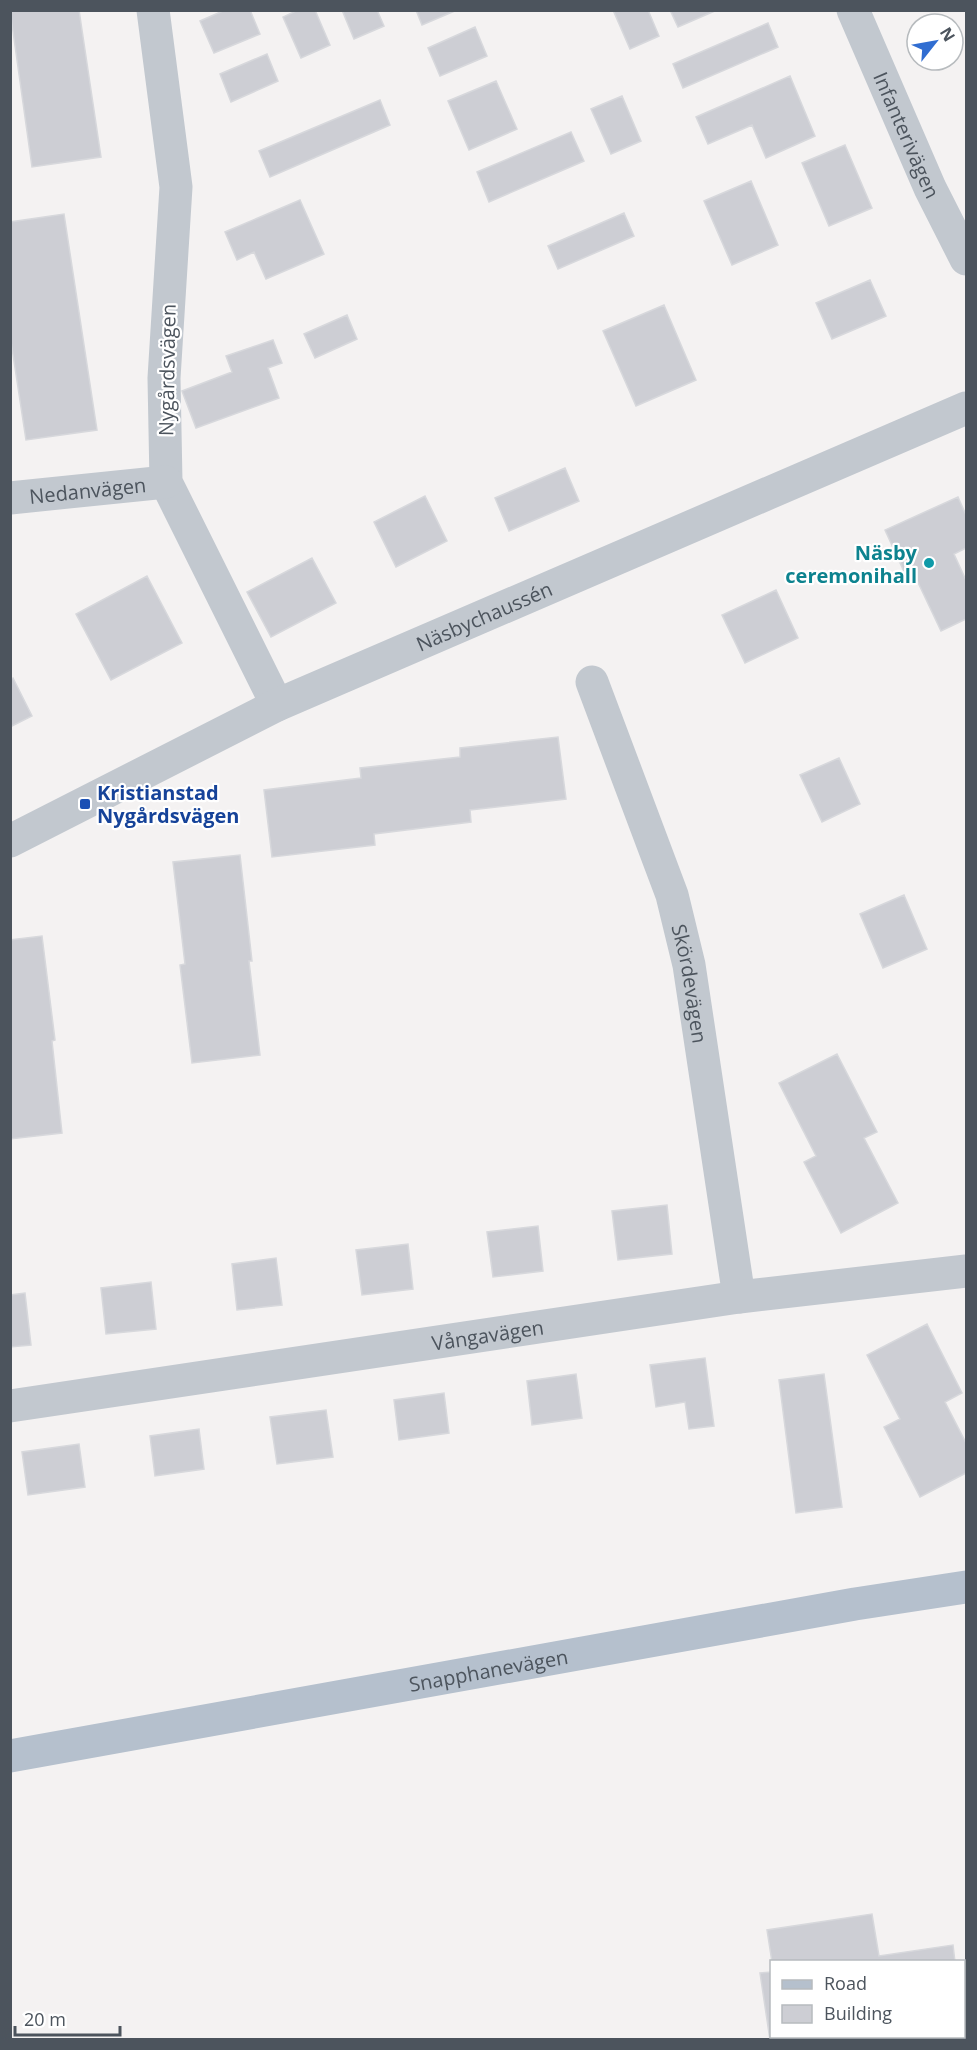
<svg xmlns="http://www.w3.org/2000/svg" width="977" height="2050" viewBox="0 0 977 2050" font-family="'Open Sans',sans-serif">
  <rect width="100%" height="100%" fill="#f4f2f2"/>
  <path fill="#cdced4" stroke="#d7d8dc" stroke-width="1.5" d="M10,10H79L101,157L32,167Z
    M225,10H250L260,34L214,53L200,21Z
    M298,10H315L330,45L301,58L283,17Z
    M342,10H377L384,26L354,39Z
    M416,10H457L422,25Z
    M613,10H648L659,36L630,49Z
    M670,10H717L678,27Z
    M768,23L778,47L683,88L673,64Z
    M475,27L487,56L440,76L428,48Z
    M267,54L278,81L231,102L220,74Z
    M790,76L815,136L766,158L752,125L708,144L696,117Z
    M496,81L517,129L469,150L448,101Z
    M622,96L641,141L611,154L591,109Z
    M380,100L390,125L270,177L259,151Z
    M571,132L584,161L489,202L477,172Z
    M845,145L872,208L829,226L802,163Z
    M751,181L778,245L732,265L704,201Z
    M300,200L324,254L266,279L254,252L237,260L225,232Z
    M624,213L634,236L558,269L548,246Z
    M64,214L97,430L26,440L10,335V222Z
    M870,280L886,316L832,339L816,303Z
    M664,305L696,380L636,406L603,331Z
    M347,315L357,339L315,358L304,334Z
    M273,340L282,363L268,368L279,398L196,428L182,391L232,372L226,356Z
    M565,468L579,501L509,531L495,498Z
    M425,496L447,541L396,567L374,522Z
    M958,497L966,515V548L954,554L965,578L966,577V619L941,631L913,572L906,576L885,530Z
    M312,558L336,603L271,637L247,592Z
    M147,576L182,643L111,680L76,614Z
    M776,590L798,638L745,663L722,615Z
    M13,678L32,716L10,727V680Z
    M558,737L566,799L470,810L471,822L374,834L375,845L272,857L264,790L361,778L360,768L460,757V748Z
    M839,758L860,804L822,822L800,775Z
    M240,855L252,961H249L260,1055L192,1063L180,965L185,964L173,862Z
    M904,895L927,949L883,968L860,914Z
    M42,936L55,1040L52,1041L62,1133L10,1139V940Z
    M837,1054L877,1132L864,1138L898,1203L841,1233L804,1162L816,1156L779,1083Z
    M667,1205L672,1254L618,1260L612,1211Z
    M538,1226L543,1271L493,1277L487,1232Z
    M408,1244L413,1289L362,1295L356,1250Z
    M276,1258L282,1305L237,1310L232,1264Z
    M151,1282L156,1329L106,1334L101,1288Z
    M25,1293L31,1345L10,1347V1295Z
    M927,1324L962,1393L945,1402L966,1443V1473L920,1497L884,1427L900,1419L867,1355Z
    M705,1358L714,1426L689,1429L685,1402L656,1407L650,1365Z
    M576,1374L582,1418L532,1425L527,1381Z
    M824,1374L842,1507L796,1513L779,1380Z
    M444,1393L449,1433L399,1440L394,1400Z
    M326,1410L333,1457L277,1464L270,1417Z
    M199,1429L204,1469L155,1476L150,1436Z
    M79,1444L85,1487L28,1495L22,1452Z
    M872,1914L879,1956L953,1945L955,1962H772L767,1930Z
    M772,1972V2036H964V2017L966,2040H770L760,1973Z"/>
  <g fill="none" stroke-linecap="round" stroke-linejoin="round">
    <g stroke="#c2c8cf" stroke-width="33">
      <path d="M153,10L176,187L164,378L166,482L277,705"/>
      <path id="s1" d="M853,10L930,188L966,259"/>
      <path id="s2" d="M10,498L166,482"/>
      <path id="s3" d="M592,682L672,895L689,965L739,1297"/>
      <path id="s4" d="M10,841L277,705L966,408"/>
      <path id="s5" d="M10,1406L739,1297L966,1271"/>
    </g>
    <path stroke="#b5c0cd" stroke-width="33" id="s6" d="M10,1756L855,1604L966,1587"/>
  </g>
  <circle fill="#0f9aa8" stroke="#fff" stroke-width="2" cx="929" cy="563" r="6"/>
  <rect fill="#1a4fb4" stroke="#fff" stroke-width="2" x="79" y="798" width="12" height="12" rx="3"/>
  <g text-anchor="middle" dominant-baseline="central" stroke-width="4.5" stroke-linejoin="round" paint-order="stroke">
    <g font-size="20" fill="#4c545d" stroke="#fff">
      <text stroke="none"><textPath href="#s1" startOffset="136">Infanterivägen</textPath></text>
      <text transform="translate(167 370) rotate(-89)">Nygårdsvägen</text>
      <text stroke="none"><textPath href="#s2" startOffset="78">Nedanvägen</textPath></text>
      <text stroke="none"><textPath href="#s4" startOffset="525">Näsbychaussén</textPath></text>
      <text stroke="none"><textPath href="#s3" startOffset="318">Skördevägen</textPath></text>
      <text stroke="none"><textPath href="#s5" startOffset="483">Vångavägen</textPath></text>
      <text stroke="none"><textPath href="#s6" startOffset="486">Snapphanevägen</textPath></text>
    </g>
    <g font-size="20" font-weight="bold" fill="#0d838f" stroke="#fff" text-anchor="end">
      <text x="917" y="552">Näsby<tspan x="917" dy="23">ceremonihall</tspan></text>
    </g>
    <g font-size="20" font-weight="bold" fill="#164399" stroke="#fff" text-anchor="start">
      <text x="97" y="792">Kristianstad<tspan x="97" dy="23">Nygårdsvägen</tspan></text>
    </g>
  </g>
  <rect width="977" height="2050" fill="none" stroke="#4c545d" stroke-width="24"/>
  <rect x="770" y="1960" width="195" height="78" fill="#ffffff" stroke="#b7bbbe" stroke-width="1.5"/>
  <rect x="782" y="1980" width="30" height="9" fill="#b5c0cd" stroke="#b7bbbe" stroke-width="1.5"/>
  <text x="824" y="1990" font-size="18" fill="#4c545d">Road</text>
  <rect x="782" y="2005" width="30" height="18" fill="#cdced4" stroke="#b7bbbe" stroke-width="1.5"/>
  <text x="824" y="2020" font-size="18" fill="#4c545d">Building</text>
  <g transform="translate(935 42) rotate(59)"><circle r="28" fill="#ffffff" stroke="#b7bbbe" stroke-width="1.5"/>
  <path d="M0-4.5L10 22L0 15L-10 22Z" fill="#306dd1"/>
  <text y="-9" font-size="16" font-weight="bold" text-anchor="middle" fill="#4c545d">N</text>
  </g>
  <path d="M15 2026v9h105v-9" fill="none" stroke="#4c545d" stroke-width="3"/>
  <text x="24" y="2026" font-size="18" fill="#4c545d" stroke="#ffffff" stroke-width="4.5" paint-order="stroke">20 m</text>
</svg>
